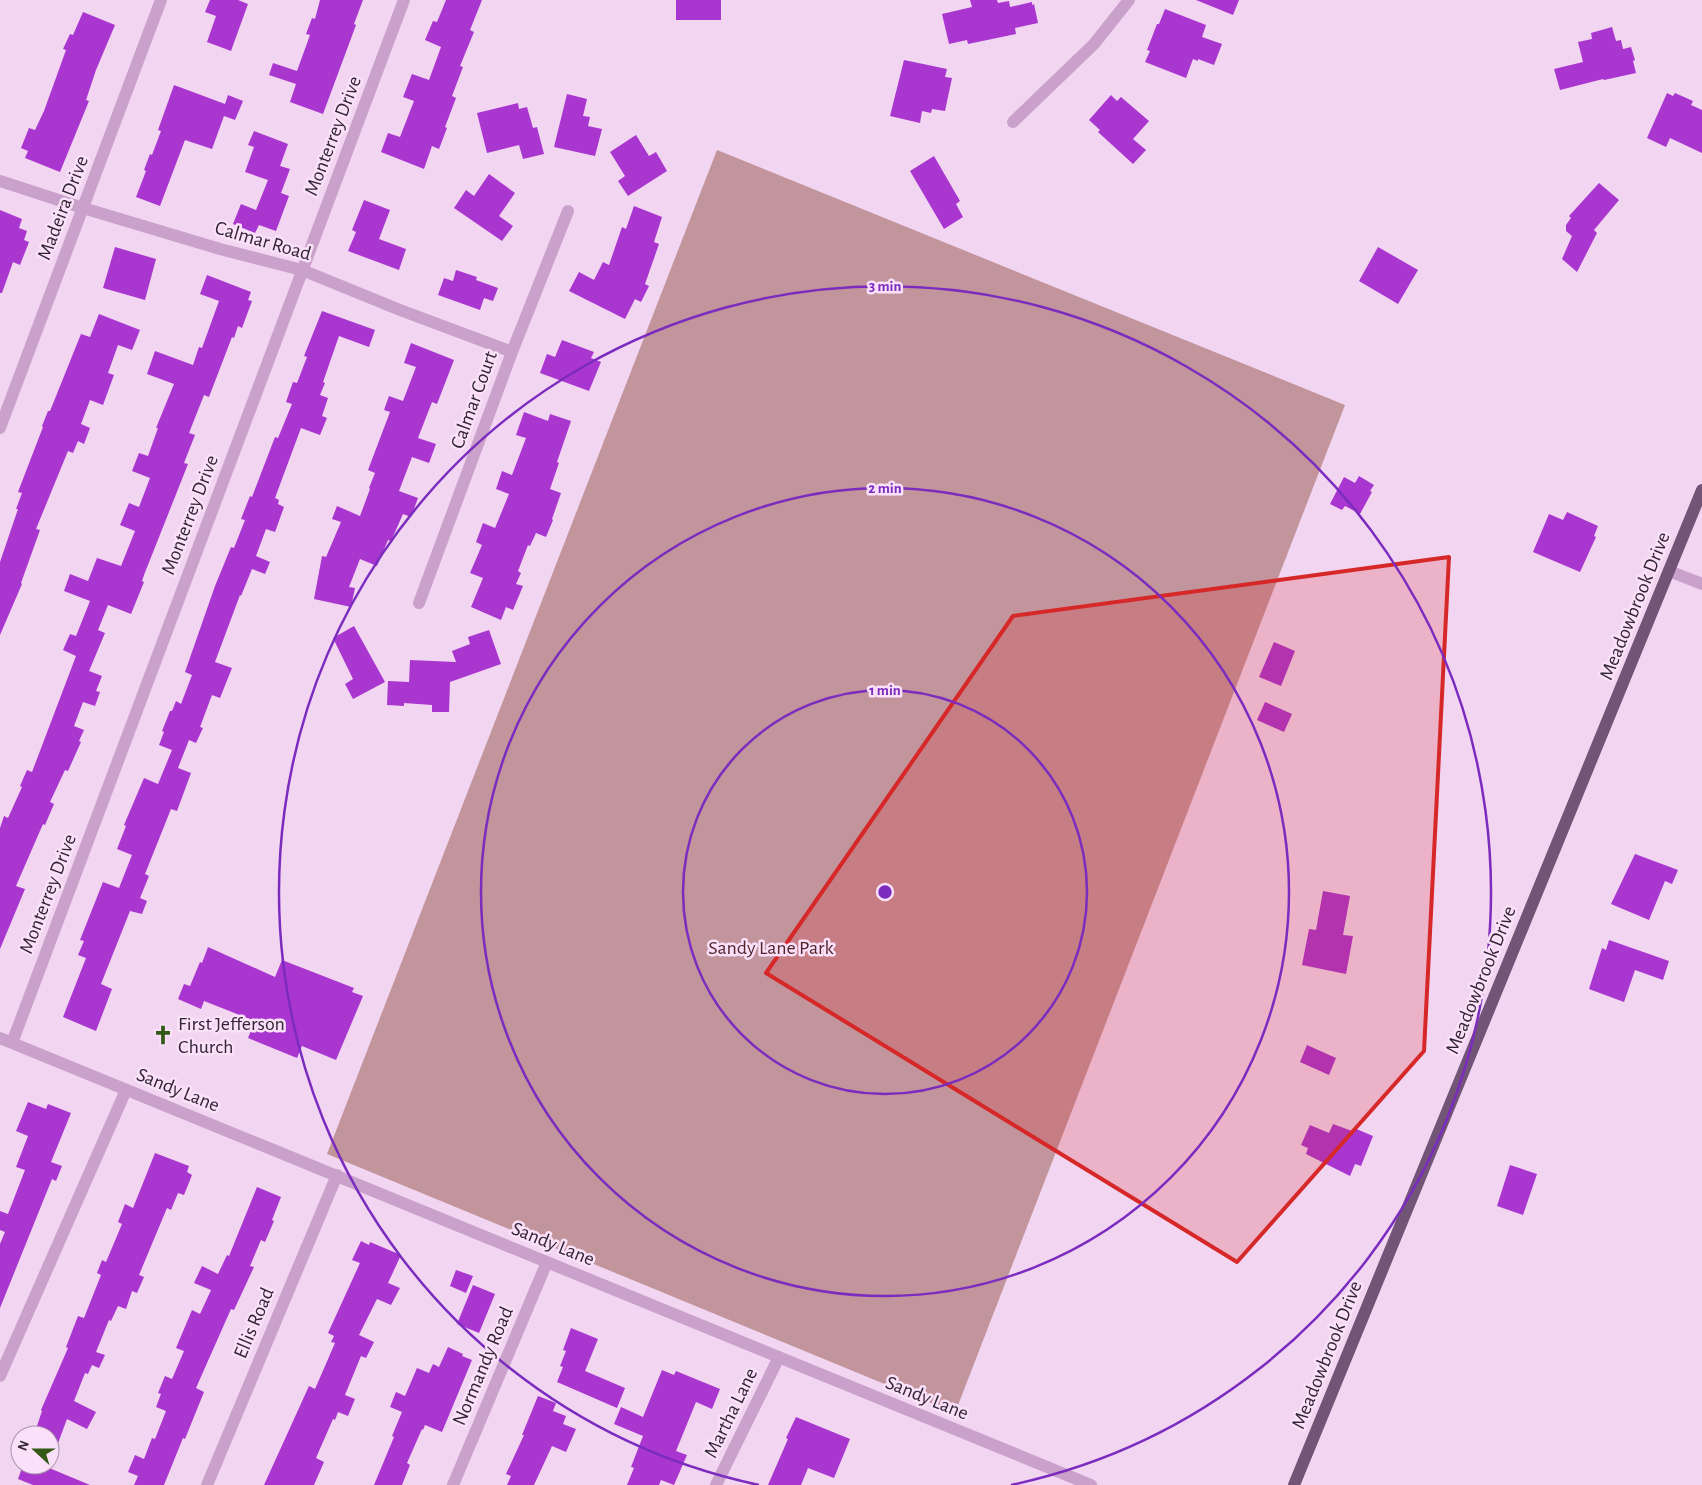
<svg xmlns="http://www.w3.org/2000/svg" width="1702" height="1485" viewBox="0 0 1702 1485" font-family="'Alegreya Sans',sans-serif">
  <rect width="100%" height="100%" fill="#f2d5f1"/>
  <path fill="#c2949b" d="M717,150L1345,405L955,1413L327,1154Z"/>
  <path fill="#a936cf" d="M210,0H238L248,4L231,51L207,42L216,16L205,12Z
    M320,0H363L354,24L356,25L323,114L290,102L296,84L269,75L273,63L297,71L310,35L306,34L312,18L315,19Z
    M446,0H482L470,30L474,32L460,66L463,67L452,96L456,98L445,127L447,128L439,149L432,146L424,169L381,152L388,133L400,137L414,101L403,97L412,74L429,80L441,47L425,40L433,21L437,22Z
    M676,0H721V20H676Z
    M970,0H997L998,3L1009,1L1010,7L1032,2V5L1034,4L1038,23L1015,28L1016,34L968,44L967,40L949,44L942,14L972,7Z
    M1196,0H1239L1233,15Z
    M1165,9L1206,25L1202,37L1222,44L1214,65L1198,59V61L1193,59L1186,78L1145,62L1150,51L1147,50L1157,24H1159Z
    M83,12L115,25L96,70L86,100L89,101L60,172L25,158L28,151L21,148L29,128L35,130L44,111L66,50L63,49L70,34L73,35Z
    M1612,27L1616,41L1621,40L1623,49L1631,47L1635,60L1633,61L1636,73L1604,80L1603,79L1560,90L1554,69L1583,62L1578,42L1592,39L1591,33Z
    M904,60L947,69L945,77L952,78L945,111L932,109L931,113L922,111L920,123L890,116Z
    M174,85L225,104L228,95L243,101L235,120L224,116L212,149L185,140L160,206L136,197L146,171L144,170L150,154L152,155L161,131L158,130Z
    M1667,93L1673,96L1675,93L1693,101L1691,105L1702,110V153L1670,138L1666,147L1647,138Z
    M567,94L587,99L583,116L590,117L588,126L602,129L595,156L554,147Z
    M1111,95L1117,101L1121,97L1149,121L1133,139L1146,150L1133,164L1098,132L1100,130L1089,120Z
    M518,103L519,109L527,107L533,128L537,127L544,154L523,159L519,145L487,153L477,113Z
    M254,131L288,144L280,166L290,169L281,193L289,196L276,231L259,225L255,233L233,224L241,204L256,210L268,180L245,172L254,147L248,145Z
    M636,135L649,156L656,152L667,171L628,196L618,181L625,176L610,152Z
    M934,156L960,201L956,204L963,217L944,229L910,171Z
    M489,174L515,193L499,216L513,226L502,241L454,208L466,190L474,196Z
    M1599,183L1619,200L1594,230L1597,233L1577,272L1562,259L1572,236L1566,231V225L1571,218L1569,216Z
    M364,200L390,210L379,239L406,249L399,270L348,251L356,232L352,230Z
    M634,206L662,217L654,242L659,244L645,284L649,286L641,302L635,299L625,319L569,291L579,272L594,280L603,262L609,265L622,227L626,229Z
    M0,210L22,219L19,228L27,231L24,240L29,242L20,265L13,262L2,293H0Z
    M115,247L156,259L145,300L103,288Z
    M1378,247L1418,270L1398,304L1359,281Z
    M456,270L477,277L476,280L498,288L493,301L484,298L480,310L438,295L444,278L453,281Z
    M207,275L251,292L248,300L252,301L242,328L238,326L234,338L232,337L209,397L204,395L189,433L195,435L184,463L188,464L144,575L142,581L144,582L131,614L108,605L98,630L105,633L89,671L102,676L96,691L100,692L95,706L83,702L74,726L84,730L79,741L81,742L68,771L65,770L50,802L54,804L45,825L43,824L16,886L25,889L0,949V828L4,816L8,818L22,787L20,786L27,770L32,772L76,656L63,650L70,634L76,636L90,601L64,591L70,574L88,581L97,558L121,566L135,531L120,525L129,503L139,507L150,478L132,471L139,453L148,456L158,428H156L174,384L147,374L155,351L193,365L199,347L202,348L219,301L200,294Z
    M322,311L375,330L369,347L339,336L323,382L325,383L320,395L328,398L322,416L327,418L320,435L301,428L275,498L279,500L278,504L284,507L275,532L266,529L256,556L270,562L265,574L252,569L241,596L240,595L215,662L232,668L220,698L212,695L200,727L203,728L196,743L189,740L178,768L191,773L177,811L171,809L145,874L149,876L140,898L147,901L142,914L130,911L101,984L112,989L96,1031L63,1017L86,958L78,955L84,941L80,940L103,882L119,888L132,855L117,849L126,826L124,825L144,778L158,784L172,750L159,745L164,732L162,731L170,711H172L176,701L181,704L192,675L185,672L215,586L231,547L234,548L245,520L241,519L250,496L252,497L275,437L278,438L292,404L286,402L293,382L297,383L307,357L304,356Z
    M99,314L140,330L132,350L118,345L108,373L114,375L103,405L90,400L81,424L90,428L84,444L78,441L73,453L68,451L36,529L40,530L21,583L22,584L0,635V562L18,509H16L22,493L18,492L43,427L42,426L48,411H50L81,334L90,337Z
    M562,340L594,352L591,358L601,362L589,391L540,373L547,354L555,357Z
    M411,343L454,360L437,404L432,402L418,438L436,444L429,463L412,457L399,491L418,498L411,517L403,514L391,541L388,540L377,566L360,559L349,587L355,588L351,607L314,599L322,556L326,557L341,522L332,519L337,506L360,516L370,489L369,488L375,473L368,470L390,412L384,410L389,396L403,401L416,367L404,363Z
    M524,412L548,421L550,414L571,421L557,462L559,463L550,489L561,493L552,519L553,520L546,537L536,533L530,546L528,545L518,571L521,573L516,584L523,586L513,610L506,607L501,620L471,607L483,578L470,573L482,545L476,542L483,523L495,528L509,494L496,489L502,471L512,475L526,438L516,435Z
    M1359,476L1374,485L1370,491L1372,492L1360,514L1345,506L1342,510L1330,504L1344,477L1355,483Z
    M1567,512L1598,526L1594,536L1596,537L1580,572L1533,552L1549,514L1563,520Z
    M354,626L385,682L353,699L345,684L353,679L333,638Z
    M489,630L501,664L450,682L449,712H432V705L404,703V706L387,705L388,681L409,682L410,660L456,662L452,651L470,644L468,637Z
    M1274,642L1295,651L1281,686L1259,677Z
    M1265,702L1292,714L1284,732L1257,720Z
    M1635,854L1678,870L1672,884L1665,881L1649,920L1611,904Z
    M1323,891L1350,896L1343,935L1353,936L1346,974L1302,965L1309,929L1316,930Z
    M1609,940L1669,961L1663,980L1635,970L1624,1002L1589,989L1602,948L1606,950Z
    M208,947L275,977L282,960L354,988L352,992L363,996L336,1060L302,1046L297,1058L248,1038L255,1021L204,1001L201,1009L178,999L184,984L190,986L200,962L202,963Z
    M1307,1045L1336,1058L1329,1075L1300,1062Z
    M28,1102L46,1109L48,1104L71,1113L51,1162L62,1166L56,1181L52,1179L0,1308V1244L5,1232L0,1230V1211L8,1214L25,1170L16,1167L28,1136L16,1131Z
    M1333,1124L1352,1131L1354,1128L1373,1136L1361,1166L1355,1164L1350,1176L1306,1154L1308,1148L1301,1145L1310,1125L1329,1133Z
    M155,1153L189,1166L187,1172L192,1175L184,1195L178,1193L171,1210L167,1208L139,1275L144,1277L137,1293L132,1291L126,1309L118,1306L111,1321L109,1320L96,1352L105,1355L99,1368L92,1365L88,1374L85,1373L74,1401L96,1412L87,1429L67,1419L51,1462H50V1431L37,1426L42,1411L41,1410L68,1348L66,1347L78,1316L84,1318L101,1275L97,1273L102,1260L106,1262L122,1224L118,1222L125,1204L133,1208Z
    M1510,1165L1537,1174L1523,1215L1497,1206Z
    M257,1187L281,1197L272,1220L274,1221L265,1242L261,1240L250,1266L254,1267L234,1310L231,1309L196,1388L204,1392L185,1439L183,1438L164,1485H134L138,1476L128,1472L135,1455L144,1459L152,1438L155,1439L166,1411L156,1407L161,1394L158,1393L165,1376L172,1379L184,1351L176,1348L192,1310L200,1314L211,1290L194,1283L202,1266L218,1274L227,1255L229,1256Z
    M361,1241L369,1245L370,1242L401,1255L388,1283L400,1288L391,1305L377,1299L359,1335L374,1342L366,1358L361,1356L345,1395L355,1399L348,1416L338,1412L335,1420L333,1419L316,1458L324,1462L314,1485H264L309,1386L315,1389L335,1343L331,1342L334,1336L328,1333L360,1263L352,1260Z
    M456,1270L473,1276L466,1293L450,1286Z
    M473,1285L495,1294L479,1333L457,1324Z
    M571,1328L598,1339L585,1371L625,1388L617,1408L557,1382L563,1367L560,1366L566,1351L563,1350Z
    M448,1347L463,1354L462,1356L472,1360L442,1432L425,1425L423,1430L422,1429L407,1463L410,1465L402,1485H374L394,1437L392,1436L402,1412L390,1407L396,1392L405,1396L417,1368L429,1373L433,1364L439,1367Z
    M662,1370L674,1375L676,1371L720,1389L712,1409L696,1402L676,1451L687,1455L674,1485L661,1480L659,1485H627L634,1468L631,1467L643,1436L614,1424L621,1407L643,1417Z
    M538,1396L556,1403L553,1411L566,1416L563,1424L576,1429L566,1452L552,1446L534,1485H507L511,1476L506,1474L524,1435H522Z
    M796,1417L850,1439L834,1478L808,1468L801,1485H768L788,1439L786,1438Z
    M23,1465H42L90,1485H33L18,1479Z"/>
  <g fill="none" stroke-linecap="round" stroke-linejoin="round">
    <path stroke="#c9a1ca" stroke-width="12" d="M1013,122L1094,44L1129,0
      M0,181L83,208L220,249L302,270L400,310L512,352
      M0,428L161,0
      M1669,571L1702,584
      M419,603L512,352L568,211
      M0,1038L1091,1485
      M12,1043L404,0
      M0,1376L126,1090
      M207,1485L337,1175
      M453,1485L547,1262
      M716,1485L779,1357"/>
    <path stroke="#725477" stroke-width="12" d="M1294,1485L1702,490"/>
  </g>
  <path fill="#d62828" fill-opacity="0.2" stroke="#d62828" stroke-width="4" stroke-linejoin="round" d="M1449,557L1424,1051L1237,1262L766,973L1013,616Z"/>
  <g fill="none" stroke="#7b2cbf" stroke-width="2.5">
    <circle cx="885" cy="892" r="202"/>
    <circle cx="885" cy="892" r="404"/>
    <path d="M759 1485A606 606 0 1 1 1011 1485"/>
  </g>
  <defs>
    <symbol id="church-bare" viewBox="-9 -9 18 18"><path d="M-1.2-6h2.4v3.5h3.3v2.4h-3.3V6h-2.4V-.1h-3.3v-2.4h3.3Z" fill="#335817" stroke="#fae1f9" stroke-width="2.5" paint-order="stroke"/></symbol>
  </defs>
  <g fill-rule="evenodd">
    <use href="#church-bare" x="149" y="1021" width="28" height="28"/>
  </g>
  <g text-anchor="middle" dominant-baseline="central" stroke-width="5" stroke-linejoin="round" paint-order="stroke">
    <g font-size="20" fill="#312434" stroke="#fae1f9">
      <text transform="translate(333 136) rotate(-69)">Monterrey Drive</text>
      <text transform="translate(63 208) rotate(-69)">Madeira Drive</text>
      <text transform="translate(263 241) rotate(16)">Calmar Road</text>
      <text transform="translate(474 400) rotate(-70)">Calmar Court</text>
      <text transform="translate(190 515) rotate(-69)">Monterrey Drive</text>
      <text transform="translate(1635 606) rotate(-68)">Meadowbrook Drive</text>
      <text transform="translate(48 894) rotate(-69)">Monterrey Drive</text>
      <text transform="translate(1481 980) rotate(-68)">Meadowbrook Drive</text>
      <text transform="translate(178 1090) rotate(22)">Sandy Lane</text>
      <text transform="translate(553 1244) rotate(22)">Sandy Lane</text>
      <text transform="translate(254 1323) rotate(-67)">Ellis Road</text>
      <text transform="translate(1327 1355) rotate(-68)">Meadowbrook Drive</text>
      <text transform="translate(483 1366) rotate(-67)">Normandy Road</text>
      <text transform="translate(927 1398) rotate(22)">Sandy Lane</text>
      <text transform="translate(731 1413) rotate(-64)">Martha Lane</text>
    </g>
    <g font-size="20" fill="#54262c" stroke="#fae1f9">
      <text x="771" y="948">Sandy Lane Park</text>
    </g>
    <g font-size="20" fill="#312434" stroke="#fae1f9" text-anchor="start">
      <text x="178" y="1024">First Jefferson<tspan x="178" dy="23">Church</tspan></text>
    </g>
  </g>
  <circle cx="885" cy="892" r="8" fill="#7b2cbf" stroke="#fae1f9" stroke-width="2.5"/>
  <g font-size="15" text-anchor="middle" font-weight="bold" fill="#7b2cbf" stroke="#fae1f9" stroke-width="5" stroke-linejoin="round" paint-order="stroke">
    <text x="885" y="291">3 min</text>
    <text x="885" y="493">2 min</text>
    <text x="885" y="695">1 min</text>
  </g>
  <g transform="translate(35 1450) rotate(291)"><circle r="24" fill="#fae1f9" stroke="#aa95aa"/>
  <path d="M0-4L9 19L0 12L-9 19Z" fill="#335817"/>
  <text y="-8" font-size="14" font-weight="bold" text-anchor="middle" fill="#312434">N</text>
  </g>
</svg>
